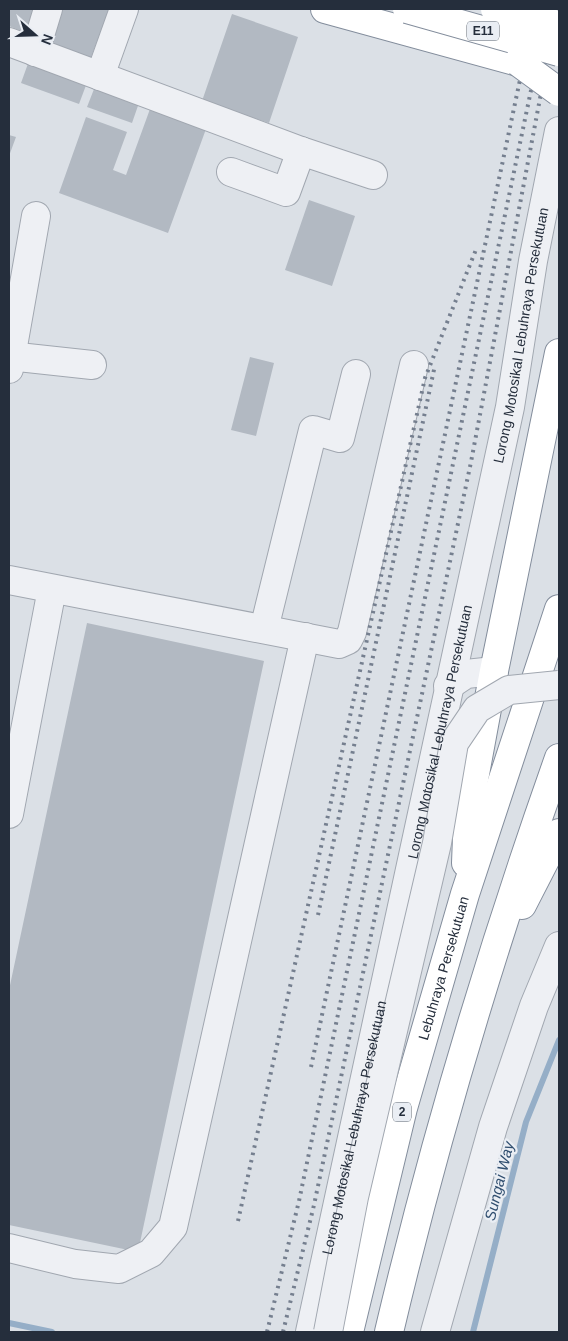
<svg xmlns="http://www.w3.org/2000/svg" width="568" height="1341" viewBox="0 0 568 1341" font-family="Helvetica,sans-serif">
  <rect width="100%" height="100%" fill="#dbe0e6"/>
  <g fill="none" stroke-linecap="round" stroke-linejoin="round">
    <path stroke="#95aec7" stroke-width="6" d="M9,1323L52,1332
      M473,1332L526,1122L559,1040"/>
  </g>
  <path fill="#b2b9c2" d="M9,9H44L34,36L9,26Z
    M61,9H109L90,60L48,45Z
    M232,14L298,37L269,123L202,101Z
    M30,58L88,80L79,104L21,83Z
    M96,84L140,100L132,123L87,107Z
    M150,109L206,129L168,233L59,193L86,117L127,132L113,170L126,175Z
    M9,135L16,137L9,156Z
    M309,200L355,216L332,286L285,270Z
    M250,357L274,363L256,436L231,430Z
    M87,623L264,661L138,1252L9,1225V990Z"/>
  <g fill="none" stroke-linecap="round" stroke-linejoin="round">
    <defs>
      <g id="minor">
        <path d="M9,42L301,151L373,175"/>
        <path d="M35,52L48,9"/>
        <path d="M100,76L124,9"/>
        <path d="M231,172L286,192L301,151"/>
        <path d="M9,356L92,365"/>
        <path d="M9,369L36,216"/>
        <path d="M9,580L339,644L348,640L352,632L414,365"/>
        <path d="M264,629L313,430L340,438L356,374"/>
        <path d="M448,686L466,674L494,671"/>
        <path d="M9,814L52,589"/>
        <path d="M9,1248L75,1264L119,1269L151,1253L173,1227L305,637"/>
        <path id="s1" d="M310,1332L510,407L533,261L559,131"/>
        <path d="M435,1332L493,1127L534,1006L559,946"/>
      </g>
      <g id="highway">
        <path d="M325,9L518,62"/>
        <path d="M466,863L468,812L494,671L559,353"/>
        <path d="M522,905L559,833"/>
        <path id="s2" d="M349,1332L403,1108L465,894L559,609"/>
        <path d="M389,1332C435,1137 492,947 559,758"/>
      </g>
    </defs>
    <use href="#minor" stroke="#a1a7b0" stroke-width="30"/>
    <use href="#highway" stroke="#838d9c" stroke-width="30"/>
    <use href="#minor" stroke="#eef0f4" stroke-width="28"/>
    <use href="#highway" stroke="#fff" stroke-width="28"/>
    <path stroke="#757f8f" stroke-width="4" stroke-dasharray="2.5 5" stroke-linecap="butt" d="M318,915L435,365
      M311,1067L535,9
      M238,1221L425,378L477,247
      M267,1332L299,1201L548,9
      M283,1332L314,1205L471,462L557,9"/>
    <defs>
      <path id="minor-bridge" d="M328,1332L354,1197L437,843L454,743L477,709L509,690L559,685"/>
      <path id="highway-bridge" d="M407,9L559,52
        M495,9L559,25
        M518,62L559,92"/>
    </defs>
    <use href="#minor-bridge" stroke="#a1a7b0" stroke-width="30" stroke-linecap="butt"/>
    <use href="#highway-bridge" stroke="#838d9c" stroke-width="30" stroke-linecap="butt"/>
    <use href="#minor-bridge" stroke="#eef0f4" stroke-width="28"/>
    <use href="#highway-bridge" stroke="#fff" stroke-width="28"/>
  </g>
  <g text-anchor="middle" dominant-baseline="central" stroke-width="4.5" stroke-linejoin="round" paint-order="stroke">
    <g fill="#eaeef4" stroke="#606873" stroke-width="1">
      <rect x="467" y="21.5" width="32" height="19" rx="4"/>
      <rect x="393" y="1102.5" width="18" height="19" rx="4"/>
    </g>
    <g font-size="12" font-weight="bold" fill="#252e3c">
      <text x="483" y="31">E11</text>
      <text x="402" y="1112">2</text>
    </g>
    <g font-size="14" fill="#252e3c" stroke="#eaeef4">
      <text stroke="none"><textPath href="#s1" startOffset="1019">Lorong Motosikal Lebuhraya Persekutuan</textPath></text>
      <text stroke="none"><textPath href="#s1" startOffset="614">Lorong Motosikal Lebuhraya Persekutuan</textPath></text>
      <text stroke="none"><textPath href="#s2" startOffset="376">Lebuhraya Persekutuan</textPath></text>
      <text stroke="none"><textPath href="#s1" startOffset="209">Lorong Motosikal Lebuhraya Persekutuan</textPath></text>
    </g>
    <g font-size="15" font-style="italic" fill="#304e6f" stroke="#eaeef4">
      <text transform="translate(499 1181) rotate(-76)">Sungai Way</text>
    </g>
  </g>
  <rect width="568" height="1341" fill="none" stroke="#252e3c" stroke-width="20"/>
  <g transform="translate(35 35) rotate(110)" stroke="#eaeef4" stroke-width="4" paint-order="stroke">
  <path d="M0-4L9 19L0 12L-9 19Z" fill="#252e3c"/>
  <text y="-8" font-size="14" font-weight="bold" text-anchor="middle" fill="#252e3c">N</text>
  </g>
</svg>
